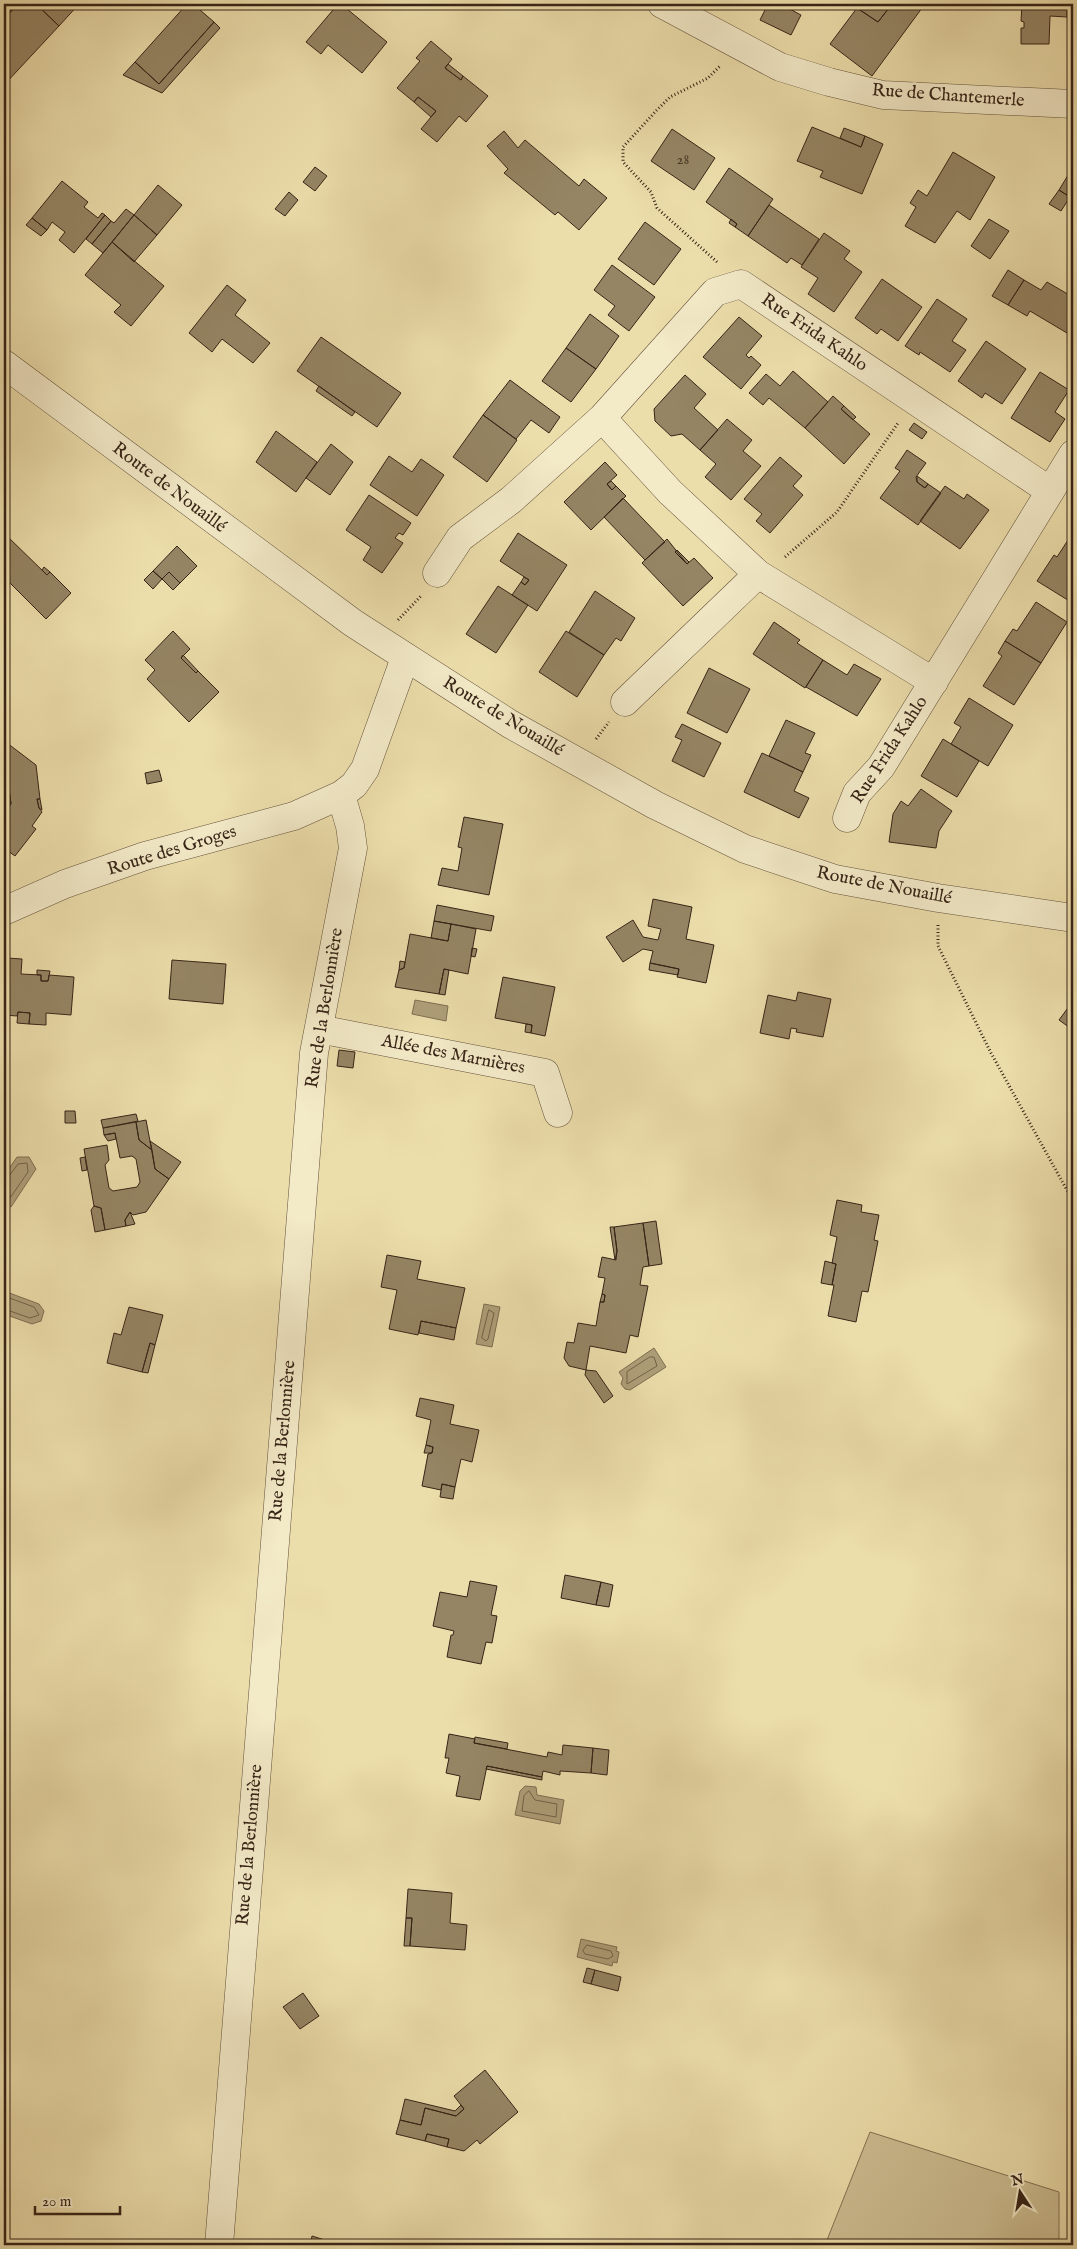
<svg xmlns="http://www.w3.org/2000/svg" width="1077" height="2249" viewBox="0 0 1077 2249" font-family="'IM FELL English',serif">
  <rect width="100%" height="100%" fill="#ecdeab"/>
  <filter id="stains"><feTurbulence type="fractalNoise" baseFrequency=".004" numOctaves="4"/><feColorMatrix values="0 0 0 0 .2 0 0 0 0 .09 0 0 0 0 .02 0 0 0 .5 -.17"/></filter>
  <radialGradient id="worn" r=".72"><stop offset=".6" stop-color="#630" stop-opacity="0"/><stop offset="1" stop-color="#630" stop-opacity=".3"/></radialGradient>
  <path fill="#cdbe92" stroke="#827154" d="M870,2132L1059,2192V2245H825Z"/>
  <path fill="#ae9f79" stroke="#7e6e52" d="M415,1000L448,1006L446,1021L412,1014Z
    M17,1157H29L36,1169L11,1207L4,1202V1176Z
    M4,1291L39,1304L44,1311L41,1321L32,1324L4,1314Z
    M484,1304L500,1307L492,1347L476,1344Z
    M654,1348L666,1367L630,1390L625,1389L621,1384L623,1378L619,1372Z
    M525,1786L536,1787L537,1795L564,1800L560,1824L515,1815L520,1791Z
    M581,1939L617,1947L616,1951L619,1952L617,1963L613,1962L612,1966L577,1957Z"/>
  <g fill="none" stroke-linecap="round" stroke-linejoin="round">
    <path stroke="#726248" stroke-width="1" d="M4,1178L9,1176L18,1164L27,1163L28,1172L10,1198H4
      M4,1296L34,1307L39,1315L30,1318L4,1309
      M489,1310L494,1313L488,1339L486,1341L482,1338Z
      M650,1357H654L657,1366L627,1384V1372Z
      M529,1791L535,1800L557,1804L556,1817L522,1811L524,1796Z
      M587,1945L611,1951L613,1956L608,1959L585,1954L583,1951Z"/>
  </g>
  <path fill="#958564" stroke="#372417" d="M4,4H18L4,19Z
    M18,4H36L59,26L4,85V19Z
    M36,4H79L59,26Z
    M187,4H193L214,22L159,84L135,62Z
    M338,4H341L387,42L362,73L328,45L321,54L306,42Z
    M768,4H780L801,15L791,35L760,20Z
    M860,4H892L878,22L857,8Z
    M892,4H925L872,76L830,44L857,8L878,22Z
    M1022,4H1067V17L1050,16L1049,44H1021V28H1024V22L1021,21Z
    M214,22L220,28L162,93L123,75L135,62L159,84Z
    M431,41L452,59L445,68L461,80L463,76L488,96L466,122L459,116L437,142L421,129L436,111L418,97L414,102L397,88L420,61L416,58Z
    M448,64L463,76L461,80L445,68Z
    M418,97L436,111L431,117L414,102Z
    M812,127L861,147L865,136L883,144L862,194L820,177L823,171L797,161Z
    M844,128L865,136L861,147L840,138Z
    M672,129L715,158L694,190L651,161Z
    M504,131L518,148L525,140L579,186L584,179L607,198L579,230L558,212L555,215L504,173L508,169L487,146Z
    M953,152L995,177L970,220L957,211L935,243L905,226L916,207L910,203L918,190L927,196Z
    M315,167L327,176L315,191L303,182Z
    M1073,167V199L1059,190Z
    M729,168L773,199L748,236L735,227L737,224L706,202Z
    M62,181L88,202L84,207L98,218L102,213L105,215L74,253L59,240L65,232L52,222L47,230L32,218Z
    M158,185L182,205L157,235L134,215Z
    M1059,190L1070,197L1061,211L1049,204Z
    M289,192L298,200L285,216L275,209Z
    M769,205L819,239L802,265L791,258L787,263L748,236Z
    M126,209L134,215L103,253L92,244L111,221L114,223Z
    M105,215L111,221L92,244L86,239Z
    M134,215L157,235L134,262L112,242Z
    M32,218L47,230L41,236L26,225Z
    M731,219L737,224L735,227L729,223Z
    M989,219L1009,231L990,259L971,246Z
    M645,222L681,249L654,285L618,259Z
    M824,233L850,251L844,259L862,272L834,312L808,294L818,278L801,267Z
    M112,242L164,286L131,326L114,312L121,305L85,275Z
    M612,265L655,297L629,331L608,315L615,306L594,290Z
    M1008,270L1024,280L1008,305L992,296Z
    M882,279L922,307L898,341L881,329L877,334L855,318Z
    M1024,280L1041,290L1047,282L1071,296L1073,292V323L1067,333L1030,311L1027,316L1008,305Z
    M227,285L246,300L235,315L270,343L253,363L222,339L212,352L189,333Z
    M937,299L967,319L952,341L966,350L950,372L920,352L919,355L905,346Z
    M590,314L619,336L596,369L566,348Z
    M739,317L762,336L746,355L749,358L751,356L761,365L741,389L703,357Z
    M321,337L401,393L377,427L297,371Z
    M986,341L1026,369L1002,404L985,393L982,398L958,381Z
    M566,348L596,369L571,402L542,381Z
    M793,371L828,402L805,428L769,398L763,405L749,393L766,374L780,386Z
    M1040,372L1069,390L1055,412L1065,419L1050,442L1011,418Z
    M685,375L706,394L694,408L718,430L700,450L682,434L671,436L655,421L654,409Z
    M510,380L560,417L549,433L531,420L516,439L483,415Z
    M319,386L355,412L352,416L316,391Z
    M833,396L844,406L841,409L870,434L844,464L805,428Z
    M844,406L856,417L853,420L841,409Z
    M483,415L517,440L487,482L453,457Z
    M727,419L752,440L743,451L761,466L731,500L705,477L716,464L700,450Z
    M914,423L927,432L922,439L909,430Z
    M276,431L317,462L296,492L256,462Z
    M331,444L353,462L330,495L306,478Z
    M907,450L926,463L916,477L917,482L925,488L928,484L941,493L918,525L880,498L900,471L895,468Z
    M389,456L412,472L421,459L444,475L417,516L370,485Z
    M780,457L802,476L793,486L803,495L770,533L756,521L762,514L744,499Z
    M605,462L617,475L607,484L612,490L616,486L626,496L591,530L564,502Z
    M917,476L928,484L925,488L917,482Z
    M611,481L616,486L612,490L607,484Z
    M945,486L964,499L967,494L989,510L960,549L920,521Z
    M369,495L411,523L403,535L399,533L395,538L403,543L382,573L363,560L371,547L346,530Z
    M623,498L665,542L645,560L604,517Z
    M518,533L567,565L537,611L512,595L521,582L525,585L529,580L500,561Z
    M7,536L47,575L50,572L71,593L46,619L4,577V539Z
    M1070,537L1073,539V598L1071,602L1037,581L1054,555L1057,557Z
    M667,539L687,564L694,558L713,578L683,606L642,563Z
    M177,546L197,566L180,583L169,572L162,579L153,571Z
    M677,550L689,562L687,564L675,552Z
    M44,567L50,572L47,575L42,570Z
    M153,571L162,579L153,589L144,580Z
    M169,572L180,583L173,590L162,579Z
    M524,577L529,580L525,585L521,582Z
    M498,586L528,605L496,653L466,634Z
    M595,591L635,618L621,641L616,638L604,655L569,632Z
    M1036,602L1067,622L1041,663L1005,641L1013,629L1017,631Z
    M774,622L800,640L797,643L823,660L805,688L753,654Z
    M173,631L190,649L181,658L196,673L198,671L219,692L189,722L147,679L155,670L145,660Z
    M566,631L604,655L577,697L539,672Z
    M1005,641L1041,663L1014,705L983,686L1002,656L998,653Z
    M183,655L198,671L196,673L181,658Z
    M823,660L847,675L854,664L881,679L857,716L806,687Z
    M709,668L750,689L727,733L687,713Z
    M969,698L1013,725L988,766L951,744L961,727L954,723Z
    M786,720L815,733L805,753L811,755L803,772L769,756Z
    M682,724L721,743L704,777L672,761L682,740L675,737Z
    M943,739L979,761L957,797L921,776Z
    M7,743L36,765L40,799H37L39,808L42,812L32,826L36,829L15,856L4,848V813L11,804L8,781L4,778V748Z
    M762,753L803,772L794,791L809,798L799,818L744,792Z
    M159,770L162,781L147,784L145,773Z
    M8,781L11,804L4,805V782Z
    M921,789L952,811L939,831L936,848L889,842L893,814L901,801L908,806Z
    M37,799H40L42,810L39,808Z
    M464,817L503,824L489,895L438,885L442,868L458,871L462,848L458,847Z
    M653,899L692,907L686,939L714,945L706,983L677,977L679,969L650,963L653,951L643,949L623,962L606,937L633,920L643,937L658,940L661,929L648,926Z
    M437,905L494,916L491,931L434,921Z
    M434,921L451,924L448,941L431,938Z
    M451,924L476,929L468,974L444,969L439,994L395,987L399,970L404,968L410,934L448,941Z
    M472,948L477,949L475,957L471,956Z
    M7,958L22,959L21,974L41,975V981H48L49,975L74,977L71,1015L46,1013V1025L29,1024L30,1013L18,1012L17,1016L4,1015Z
    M172,960L226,964L223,1004L169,999Z
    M400,961L405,962L404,968L399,970Z
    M650,963L679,969L678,975L649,970Z
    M444,969L449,970L445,995L439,994Z
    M37,970L50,971L48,981H41V975H37Z
    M503,977L555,987L545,1036L531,1033L532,1025L495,1018Z
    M798,992L831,999L823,1037L796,1032L797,1029L791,1028L789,1039L760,1033L768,995L796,1001Z
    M1073,1001V1030L1059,1020Z
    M18,1012L30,1013L29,1024L17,1023Z
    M526,1024L532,1025L531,1033L525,1032Z
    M339,1050L355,1052L353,1068L337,1066Z
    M65,1111H75L76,1123H65Z
    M136,1114L138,1121L103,1128L101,1120Z
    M146,1120L150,1141L152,1150L139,1140L136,1122Z
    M136,1122L139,1140L152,1150L155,1169L169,1179L146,1212L133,1215L130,1212L125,1220L126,1226L105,1230L101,1208L94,1206L84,1149L107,1145L109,1160L105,1165L109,1188L113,1191L137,1187L140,1182L136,1159L132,1156L120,1158L115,1133L104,1135L103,1128Z
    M115,1133L116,1139L108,1141L104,1135Z
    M150,1141L181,1162L169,1179L155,1169Z
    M85,1157L87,1170L82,1171L80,1158Z
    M837,1200L862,1205L861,1212L879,1215L874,1240L878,1241L868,1292L862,1291L856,1322L828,1316L834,1285H832L836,1264L832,1263L837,1237L830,1235Z
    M94,1206L101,1208L105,1230L95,1232L91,1210Z
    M130,1212L135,1224L126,1226L125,1220Z
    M656,1221L662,1264L649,1266L643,1223Z
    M643,1223L649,1266L643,1267L640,1285L648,1286L638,1337L630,1335L626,1353L590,1346L586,1370L569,1366L564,1358L567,1342L574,1343L578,1323L596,1326L600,1302H604L605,1295L602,1294L605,1278L598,1277L602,1257L616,1260L617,1251L614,1227Z
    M610,1227H614L617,1251L615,1260Z
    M387,1255L421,1261L417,1279L465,1288L456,1328L421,1321L418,1335L389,1329L397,1290L381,1287Z
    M825,1261L836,1264L832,1285L821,1283Z
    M602,1294L605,1295L604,1302H600Z
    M129,1307L163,1315L155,1345L150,1343L142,1372L107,1363L114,1333L121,1335Z
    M421,1321L456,1328L454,1340L419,1333Z
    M150,1343L155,1345L148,1373L142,1372Z
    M586,1370L596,1371L613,1396L604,1403L585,1375Z
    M420,1398L454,1405L450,1424L479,1430L472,1462L461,1459L455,1487L442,1484L441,1490L422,1486L428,1454L432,1453L433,1447L426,1445L431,1420L416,1416Z
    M426,1445L433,1447L432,1453H424Z
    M442,1484L455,1487L453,1499L440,1497Z
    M565,1575L601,1582L596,1605L561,1598Z
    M470,1581L497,1586L491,1615L497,1616L492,1643L486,1642L481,1664L447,1657L451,1635H453L454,1631L433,1626L440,1592L467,1597Z
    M601,1582L613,1585L609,1607L596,1605Z
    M449,1734L475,1739L474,1743L547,1757L548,1752L562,1755L563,1745L593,1748L591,1773L560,1771V1775L543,1771L542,1777L487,1766L480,1800L456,1796L460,1776L446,1773L449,1758H445Z
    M475,1737L508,1743L507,1749L474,1743Z
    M593,1748L609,1750L607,1775L591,1773Z
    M487,1766L542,1777V1780L486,1769Z
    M408,1889L452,1893L450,1923L467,1925L465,1950L410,1946L412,1918H406Z
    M406,1918H412L410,1946H404Z
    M587,1968L595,1970L591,1984L583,1982Z
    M595,1970L621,1977L618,1991L591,1984Z
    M303,1993L319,2016L300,2029L283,2007Z
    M485,2070L518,2112L480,2144L477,2140L464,2151L447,2147L449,2139L427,2134L425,2141L396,2134L400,2120L421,2125L425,2108L456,2116L464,2109L454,2096Z
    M405,2099L455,2111L461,2105L464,2109L456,2116L425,2108L421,2125L400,2120Z
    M427,2134L449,2139L447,2147L425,2141Z
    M312,2236L341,2245H310Z"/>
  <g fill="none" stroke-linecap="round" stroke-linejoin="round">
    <defs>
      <path id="minor" d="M662,4L780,67L829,82L883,95L1073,104
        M4,364L353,623L510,724L655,805L745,849L835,879L938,898L1073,918
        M602,418L670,492L758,574L934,682
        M437,573L460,538L511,500L602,418L715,292L741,284L1050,491
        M625,702L758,574
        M847,818L857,793L881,767L1073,454
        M4,911L65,884L145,856L294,816L341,795
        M319,1029L545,1073L558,1113
        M219,2245L314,1053L353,848L350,826L341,795L354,785L365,769L405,658"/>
    </defs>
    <use href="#minor" stroke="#64523c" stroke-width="29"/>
    <path stroke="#372417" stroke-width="3" stroke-dasharray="1 2.5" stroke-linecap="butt" d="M717,262L657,208L651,192L623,162V147L656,111L670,97L708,78L720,66
      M785,557L837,512L898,423
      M398,620L421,596
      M596,739L609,722
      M938,925V946L991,1053L1073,1201"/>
    <use href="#minor" stroke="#f3eac8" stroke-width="28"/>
  </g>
  <g text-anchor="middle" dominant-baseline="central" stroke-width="5" stroke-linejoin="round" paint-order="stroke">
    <g font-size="15" fill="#4e3c2a">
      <text x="683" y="159">28</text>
    </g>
    <g font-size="18" fill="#372417" stroke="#f3eac8">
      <text transform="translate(948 96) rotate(4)">Rue de Chantemerle</text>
      <text transform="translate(814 333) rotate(34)">Rue Frida Kahlo</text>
      <text transform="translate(169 488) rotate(37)">Route de Nouaillé</text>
      <text transform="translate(503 717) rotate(31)">Route de Nouaillé</text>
      <text transform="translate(890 750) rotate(-57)">Rue Frida Kahlo</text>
      <text transform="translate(172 851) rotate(-17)">Route des Groges</text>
      <text transform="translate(884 886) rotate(11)">Route de Nouaillé</text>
      <text transform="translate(325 1008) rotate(-81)">Rue de la Berlonnière</text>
      <text transform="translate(453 1055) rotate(11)">Allée des Marnières</text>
      <text transform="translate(283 1441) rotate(-85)">Rue de la Berlonnière</text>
      <text transform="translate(250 1845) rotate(-85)">Rue de la Berlonnière</text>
    </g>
  </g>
  <rect width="1077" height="2249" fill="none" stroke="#ecdeab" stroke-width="20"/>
  <rect x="5" y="5" width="1067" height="2239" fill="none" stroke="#372417" stroke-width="2.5"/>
  <rect x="10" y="10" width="1057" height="2229" fill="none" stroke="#372417"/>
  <g transform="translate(1020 2192) rotate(348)" stroke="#f3eac8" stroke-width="4" paint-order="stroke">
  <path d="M0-4L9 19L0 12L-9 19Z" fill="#372417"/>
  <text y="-8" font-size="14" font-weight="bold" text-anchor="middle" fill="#372417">N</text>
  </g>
  <path d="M35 2206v8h85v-8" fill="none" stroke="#372417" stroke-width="2.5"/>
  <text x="42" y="2206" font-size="15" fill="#372417" stroke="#f3eac8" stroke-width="4" paint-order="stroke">20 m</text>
  <rect width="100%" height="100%" filter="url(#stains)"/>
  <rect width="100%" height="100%" fill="url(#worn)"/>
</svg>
